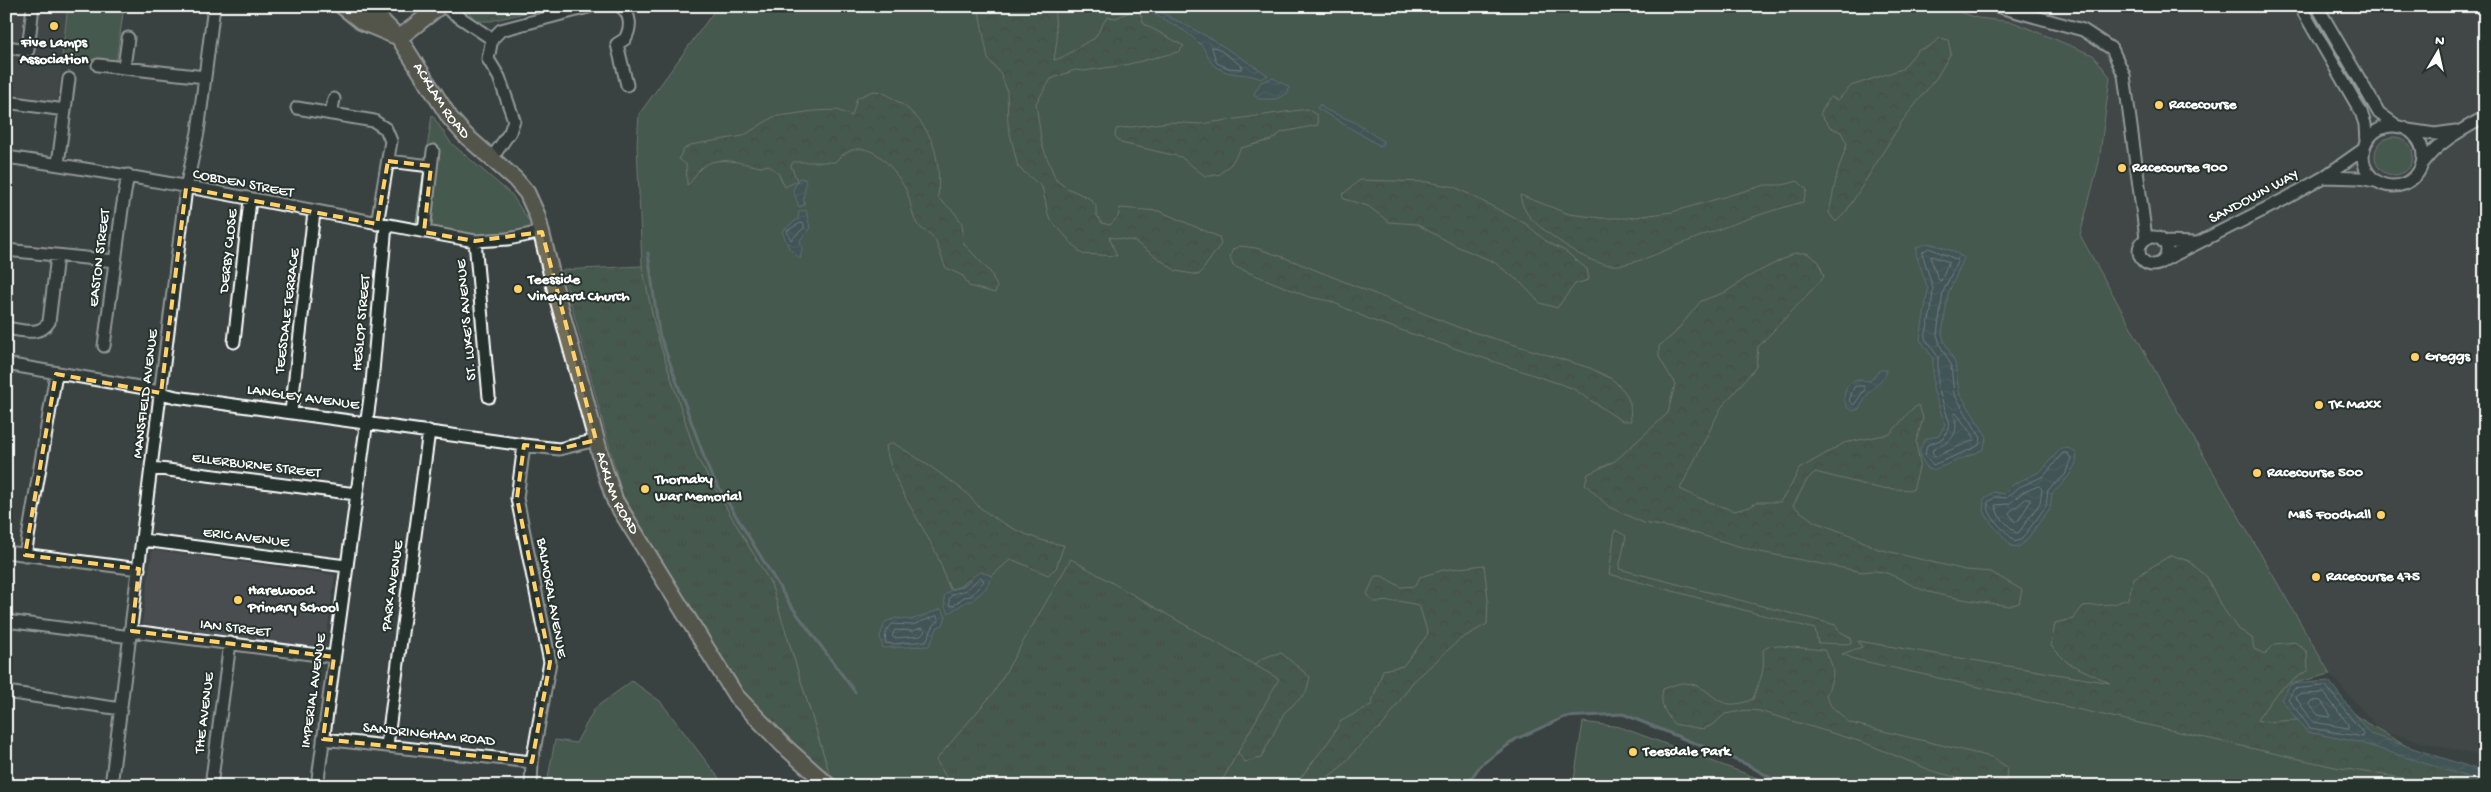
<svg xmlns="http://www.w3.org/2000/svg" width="2491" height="792" viewBox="0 0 2491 792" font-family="'Gochi Hand',sans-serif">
  <defs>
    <pattern id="forest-crowns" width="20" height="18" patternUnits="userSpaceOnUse" patternTransform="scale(1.25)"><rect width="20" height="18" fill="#56755d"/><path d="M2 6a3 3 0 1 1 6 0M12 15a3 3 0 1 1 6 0" fill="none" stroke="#505c53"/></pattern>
    <pattern id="park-tufts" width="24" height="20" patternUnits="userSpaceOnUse" patternTransform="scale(1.25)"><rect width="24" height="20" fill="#56755d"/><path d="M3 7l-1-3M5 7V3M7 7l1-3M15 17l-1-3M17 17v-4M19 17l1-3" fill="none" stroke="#505c53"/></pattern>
    <pattern id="water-waves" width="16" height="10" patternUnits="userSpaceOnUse" patternTransform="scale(1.25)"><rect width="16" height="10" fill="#486a6f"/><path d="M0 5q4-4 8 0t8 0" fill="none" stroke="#638085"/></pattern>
  </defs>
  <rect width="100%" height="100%" fill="#3a4242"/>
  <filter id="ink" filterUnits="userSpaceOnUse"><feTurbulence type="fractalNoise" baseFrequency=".02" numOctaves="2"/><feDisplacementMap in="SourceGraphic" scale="10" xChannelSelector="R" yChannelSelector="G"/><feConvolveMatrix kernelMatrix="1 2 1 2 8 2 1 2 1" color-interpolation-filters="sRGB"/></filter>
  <g filter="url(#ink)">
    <path fill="#484d50" d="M6,6H68L57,105L6,98Z
      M1941,6H2485V757L2382,732L2330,674L2164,387L2080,235L2099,162L2110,77L2093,55L2013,22L1978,18Z
      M152,550L335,575L325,649L142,624Z"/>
    <path fill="#56755d" stroke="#aabaae" d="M68,6H124L116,63L62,55Z
      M718,6H1941L1978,18L2013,22L2093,55L2110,77L2099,162L2080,235L2164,387L2330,674L2291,684L2282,699L2484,786H1785L1748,765L1623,714L1565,717L1516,739L1480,766L1466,786H911L832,782L771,584L697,458L656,332L642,266L637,144L639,114Z
      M432,115L451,143L512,195L532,226C494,239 455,233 415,230Z
      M2375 156a19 19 0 1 1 38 0a19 19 0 1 1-38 0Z
      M632,681L660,701L725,786H579L548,778L555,740L576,743L595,708Z
      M1583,722L1620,727L1757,778L1768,786H1573Z"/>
    <path fill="url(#forest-crowns)" stroke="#aabaae" d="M397,6H428L415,13Z
      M462,6H553L491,21H477Z
      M978,6H1054L1057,40L1054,60C1070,56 1079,44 1094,39L1107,17L1116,18L1133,10L1140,13L1144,24L1184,46L1178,52L1125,65L1084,71L1075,70L1051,79L1036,103L1042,145L1056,180L1067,188L1089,198L1096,206V214L1102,223L1110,225L1118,217L1120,208L1159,211L1219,237L1221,244L1199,275L1176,271L1134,241L1109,237L1117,256L1082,254L1049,218L1042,187L1018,167L1008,125L1007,91L1001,74L988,59Z
      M1940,38L1948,40L1951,53L1937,77L1903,120L1846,212L1836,222L1829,213L1837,174L1847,144L1841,132L1830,127L1820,114L1830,97L1838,100L1851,86L1902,69L1918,50L1928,47Z
      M873,91C883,91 889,96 897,101C934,125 941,157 938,198L954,212L962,223L964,244L991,273L997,287L995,293L969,286L963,276L946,268C942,260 937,241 932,236C928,232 920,229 917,224C911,214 911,199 905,188C890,161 863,131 835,162H793L791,166L797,181L785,187L778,173L768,165L762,167C744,165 718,153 701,168C695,173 694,181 687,185L686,164L679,159L683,150L690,145L743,136L773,117L813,111L837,110L852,116L857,98Z
      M1307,109L1317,115L1318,125L1282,132L1271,140L1241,148L1231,164L1220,174L1211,176H1205L1181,157L1121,143L1115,136L1116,129L1170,122L1200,124Z
      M1360,180L1427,182L1455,187L1526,224L1547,242L1565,251L1587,269L1589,280L1575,284L1557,308L1540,303L1521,283L1494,262L1456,246L1416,224L1389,222L1368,206L1344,199L1342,195Z
      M1798,181L1807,190L1803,202C1761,213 1721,228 1681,244C1662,251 1631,267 1612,265C1590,264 1568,248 1551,235C1536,224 1523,215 1520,195L1569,214L1601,218H1628L1672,212L1765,185H1783Z
      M1240,246L1256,248L1283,257L1460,328L1590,368L1612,379L1625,392L1630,403L1631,421H1622L1572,388L1371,320L1330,301L1309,297L1233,266L1230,257L1233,249Z
      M1795,253H1807L1819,262L1824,277L1758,347L1756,367L1721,408L1680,489L1699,498L1734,511L1750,507L1757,502H1780L1792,484L1799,469L1844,443L1890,434L1912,409L1919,405L1923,418L1916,442L1920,464L1913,490L1878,488L1815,472L1807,480L1793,506L1815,522L1848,534L1878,549L1965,570L1991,572L2022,590L2019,603L2009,606C1983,602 1955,599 1929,592C1906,586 1889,566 1863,572L1755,551L1684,530L1644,523L1609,507L1585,484L1588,474L1615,461L1668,413L1675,384L1659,357V346L1674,334L1701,301L1726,292L1746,278Z
      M893,443C918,458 941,473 964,491C971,496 975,505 983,510C1005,526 1037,542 1064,545L1056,568L1048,575L1011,559L992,576C973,567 968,588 950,589C944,577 942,565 936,553C922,524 889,477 886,446Z
      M1615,530L1626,536L1619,569L1836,625L1838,630L1851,638V644L1818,643L1815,629L1609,574Z
      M2171,555L2189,561L2207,577L2220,604L2237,628L2252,638L2254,649L2265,654L2275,644L2295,642L2307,652L2308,670L2278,691L2257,720L2266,722L2356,716L2406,746L2485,780V786H2456L2450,779L2402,778L2335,767L1854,659L1842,654L1862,647L1858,641L2110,683L2068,663L2051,646L2055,623L2073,619L2083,606L2114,604L2128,599L2134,578Z
      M1484,565L1488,599L1487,624L1459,640L1412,683L1384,724L1361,744L1342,766L1317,786H1294L1329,741L1341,721L1371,705L1383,670L1403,666L1428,634L1419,605L1398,601L1374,602L1367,594L1375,576H1382L1401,587L1415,586L1420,577L1443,570Z
      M1771,645L1824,650C1837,670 1834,675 1826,696L1831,706L1850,723L1991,757L2007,767L2006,780L1985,786L1930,770L1865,743L1759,711L1747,710L1725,714L1714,724L1703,729L1674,724C1665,713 1659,704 1663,689C1670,687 1679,682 1686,683C1716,686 1714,716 1753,699C1760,677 1765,676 1763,650Z
      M1281,653L1310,677L1306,693L1284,713L1261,758L1245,762L1238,753C1243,733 1245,677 1256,664C1261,658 1273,654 1281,653Z"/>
    <path fill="url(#park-tufts)" stroke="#aabaae" d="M642,266L656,332L697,458L771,584L832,782L790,744L741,691L622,494L562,270Z
      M1071,559L1279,679L1219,786L951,785L936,760L994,692Z"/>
    <path fill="url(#water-waves)" stroke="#91a6a9" d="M1139,6H1149L1210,38L1268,75L1260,79C1250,72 1230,77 1216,67C1209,63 1207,51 1201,45C1186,28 1158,17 1139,6Z
      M1273,78L1289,87L1288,93L1276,99H1258L1254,94L1261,82Z
      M1320,104L1324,109L1354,122L1383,141L1382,147L1317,108Z
      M799,178L805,179C807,188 801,197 805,205L799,207L793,190Z
      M806,210L810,228L800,240L802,249L800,259L789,248L782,231L798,219L799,212Z
      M1929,243L1953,251L1964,258L1948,294L1942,334L1945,343L1955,363L1959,392L1987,437L1983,449L1976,453L1933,470L1928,469L1920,456V449L1925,439L1939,436L1945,424L1933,389V358L1920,340L1928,289L1916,254L1917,247Z
      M1880,370H1886V375L1868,394L1859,409L1853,411L1847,407C1842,399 1844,386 1853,382C1858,379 1864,381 1870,381Z
      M2061,448C2095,447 2065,484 2052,493L2050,508L2025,542L2019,547L2011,546C2001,530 1980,520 1984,499L1993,492L2004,494L2014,484L2041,471Z
      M981,572L992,576L986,588L972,601H967L949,613L945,607L944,596C952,586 957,591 965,585C971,579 973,575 981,572Z
      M941,609L946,616L943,625L938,627L929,646L883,648L880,637L885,622L896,618L911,620Z
      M2329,681L2370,734L2485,772V786L2474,779L2358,742L2307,732L2281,699L2291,684Z"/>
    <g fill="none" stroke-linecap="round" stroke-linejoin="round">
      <path stroke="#b6c3c5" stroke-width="1" d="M1212,47L1217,48L1242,66V69L1228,68L1217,63Z
        M801,223L804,224V228L791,240L787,231Z
        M1929,248L1958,260L1943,292L1937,334L1940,345L1951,365L1954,394L1981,438L1979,445L1974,448L1933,465L1925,455L1927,445L1943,439L1950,424L1938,388V357L1925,338L1931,311L1933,288L1922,253Z
        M1932,256L1949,262L1941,281L1938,279L1931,259Z
        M1858,386H1864L1865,389L1854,405L1849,401L1854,387Z
        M1956,413L1974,437V440L1934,457L1932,450C1949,443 1961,436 1954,415Z
        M2063,453H2067L2071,458L2065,475L2048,490L2046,506L2022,539L2015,542C2007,531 1986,518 1988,502L1995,497L2006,498L2017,488L2044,476Z
        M2039,486L2042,489L2040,503L2019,532L2016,533L1999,516L1995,505L2009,504L2022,493Z
        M2026,499H2030V502L2018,521L2015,522L2009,513Z
        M981,577L984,581L971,596L964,597L953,606L950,605L949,599L953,594L966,590Z
        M937,616L939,621L934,625L926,641L893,644L885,643L886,632L892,624L912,625Z
        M922,628L925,631L921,636L894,638L892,636L895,630L912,631Z
        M2326,686L2363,733V737L2310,728L2288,699L2294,689Z
        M2324,693L2348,724V728L2313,722L2296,698L2298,695Z
        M2321,701L2330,714L2329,717L2318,715L2309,704L2311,701Z"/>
      <path stroke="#91a6a9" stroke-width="3" d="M648,253L659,333L710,473L789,603L855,692
        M1466,786L1480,766L1516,739L1565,717L1623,714L1748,765L1785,786"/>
      <defs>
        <path id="minor" d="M443,6L492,39
          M620,6C632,15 631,28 625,39L617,44L627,85
          M1996,6L2083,30L2112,49L2124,75L2146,238
          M2300,6L2361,112L2365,124L2366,142
          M2317,6L2379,113L2397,126
          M6,47L28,50L33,6
          M98,65L205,77
          M124,67L128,38
          M6,102L65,110
          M297,108L374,121L386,129L391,141L377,224
          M331,114L334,99
          M2363 156a30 30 0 1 1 60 0a30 30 0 1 1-60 0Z
          M2408,130L2435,134L2456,131
          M6,157C163,179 319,213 475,241L508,239L542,232
          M492,158L510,132L514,120L499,77L488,59L492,39L501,30L592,6
          M388,161L431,166
          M2423,163C2439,141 2462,130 2485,117
          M58,164L69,79
          M2324,177L2359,178L2375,181
          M424,232L433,151
          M2139 251a14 14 0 1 1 28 0a14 14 0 1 1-28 0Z
          M475,241L489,397
          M2165,242L2195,243
          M6,250L115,261
          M2164,260L2285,199L2324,177L2364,149
          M6,328C21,330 40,337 49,322L57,256
          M234,342L250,200
          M104,346L122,209L128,175
          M6,364L139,387L176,397L524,445L559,449L596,440
          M291,412L314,212
          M524,445L517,498L550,662L532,762L531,786
          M152,468L356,494
          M143,540L346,566
          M6,552L139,569
          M25,555L56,374
          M6,621L131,637
          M132,631L334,657
          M6,692L121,709
          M323,739L532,762
          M387,745L429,431
          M111,786L186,188L198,132L214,6
          M211,786L230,643
          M317,786L372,383L386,225"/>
        <g id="major">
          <path d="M342,6L362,22L393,35"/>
          <path id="s1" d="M367,6L399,38L450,118L465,135L515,179L527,193L537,215L557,296L604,468L615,501L736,696L783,745L829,786"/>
          <path d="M399,38L440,6"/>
        </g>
      </defs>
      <use href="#minor" stroke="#fff" stroke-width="15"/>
      <use href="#major" stroke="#fff" stroke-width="19"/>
      <use href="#minor" stroke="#26332d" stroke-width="11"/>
      <use href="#major" stroke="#726e59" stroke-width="15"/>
    </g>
  </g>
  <path d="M0 0H2491V792H0ZM388,161L431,166L424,232L475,241L542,232L596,440L559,449L524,445L517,498L550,662L532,762L323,739L334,657L132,631L139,569L25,555L56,374L161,393L186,188L377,224Z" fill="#3a4242" fill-opacity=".55" fill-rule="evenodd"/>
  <path fill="none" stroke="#ffd166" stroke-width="4" stroke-dasharray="10 6" stroke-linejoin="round" d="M388,161L431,166L424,232L475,241L542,232L596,440L559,449L524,445L517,498L550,662L532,762L323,739L334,657L132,631L139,569L25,555L56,374L161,393L186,188L377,224Z"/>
  <g fill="#ffd166" stroke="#26332d" stroke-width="2">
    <circle cx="54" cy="26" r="5"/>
    <circle cx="2159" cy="105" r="5"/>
    <circle cx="2122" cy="168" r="5"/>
    <circle cx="518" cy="289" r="5"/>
    <circle cx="2415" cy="357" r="5"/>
    <circle cx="2319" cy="405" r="5"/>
    <circle cx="2257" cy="473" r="5"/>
    <circle cx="645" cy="489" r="5"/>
    <circle cx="2381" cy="515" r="5"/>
    <circle cx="2316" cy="577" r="5"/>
    <circle cx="238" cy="600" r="5"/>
    <circle cx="1633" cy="752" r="5"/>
  </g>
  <g text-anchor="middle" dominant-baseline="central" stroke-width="4" stroke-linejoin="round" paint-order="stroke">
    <g font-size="15" font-weight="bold" fill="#fff" stroke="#26332d" text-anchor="start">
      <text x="54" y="43" text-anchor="middle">Five Lamps<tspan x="54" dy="17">Association</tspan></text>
      <text x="2169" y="105">Racecourse</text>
      <text x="2132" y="168">Racecourse 900</text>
      <text x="528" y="280">Teesside<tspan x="528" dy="17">Vineyard Church</tspan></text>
      <text x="2425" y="357">Greggs</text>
      <text x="2329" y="405">TK Maxx</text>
      <text x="2267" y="473">Racecourse 500</text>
      <text x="655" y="480">Thornaby<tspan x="655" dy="17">War Memorial</tspan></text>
      <text x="2371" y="515" text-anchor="end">M&amp;S Foodhall</text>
      <text x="2326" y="577">Racecourse 475</text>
      <text x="248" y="591">Harewood<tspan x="248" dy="17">Primary School</tspan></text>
      <text x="1643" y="752">Teesdale Park</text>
    </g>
    <g font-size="15" fill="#fff" stroke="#26332d">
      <text stroke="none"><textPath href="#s1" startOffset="121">ACKLAM ROAD</textPath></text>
      <text transform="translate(243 184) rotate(11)">COBDEN STREET</text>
      <text transform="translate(2254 197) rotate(-28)">SANDOWN WAY</text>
      <text transform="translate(229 251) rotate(-84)">DERBY CLOSE</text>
      <text transform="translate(100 258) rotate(-83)">EASTON STREET</text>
      <text transform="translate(288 311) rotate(-83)">TEESDALE TERRACE</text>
      <text transform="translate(467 320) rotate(-95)">ST. LUKE'S AVENUE</text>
      <text transform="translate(362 323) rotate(-85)">HESLOP STREET</text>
      <text transform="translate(146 394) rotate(-83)">MANSFIELD AVENUE</text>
      <text transform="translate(303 398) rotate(8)">LANGLEY AVENUE</text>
      <text transform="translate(256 466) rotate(7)">ELLERBURNE STREET</text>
      <text stroke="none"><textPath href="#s1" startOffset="562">ACKLAM ROAD</textPath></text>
      <text transform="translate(246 538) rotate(7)">ERIC AVENUE</text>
      <text transform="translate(393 586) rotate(-82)">PARK AVENUE</text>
      <text transform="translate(551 598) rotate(80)">BALMORAL AVENUE</text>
      <text transform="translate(235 629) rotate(7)">IAN STREET</text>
      <text transform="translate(314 691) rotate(-82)">IMPERIAL AVENUE</text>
      <text transform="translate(205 713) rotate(-83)">THE AVENUE</text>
      <text transform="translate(429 735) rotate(6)">SANDRINGHAM ROAD</text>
    </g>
  </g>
  <rect width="2491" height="792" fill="none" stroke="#26332d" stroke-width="25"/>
  <rect x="12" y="12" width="2466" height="767" fill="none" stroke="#fff" stroke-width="2" filter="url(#ink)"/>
  <g transform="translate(2438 52) rotate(9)" stroke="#26332d" stroke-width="4" paint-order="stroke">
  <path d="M0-4L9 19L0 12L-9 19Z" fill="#ffffff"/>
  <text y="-8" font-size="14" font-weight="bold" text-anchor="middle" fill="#ffffff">N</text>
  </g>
</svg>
